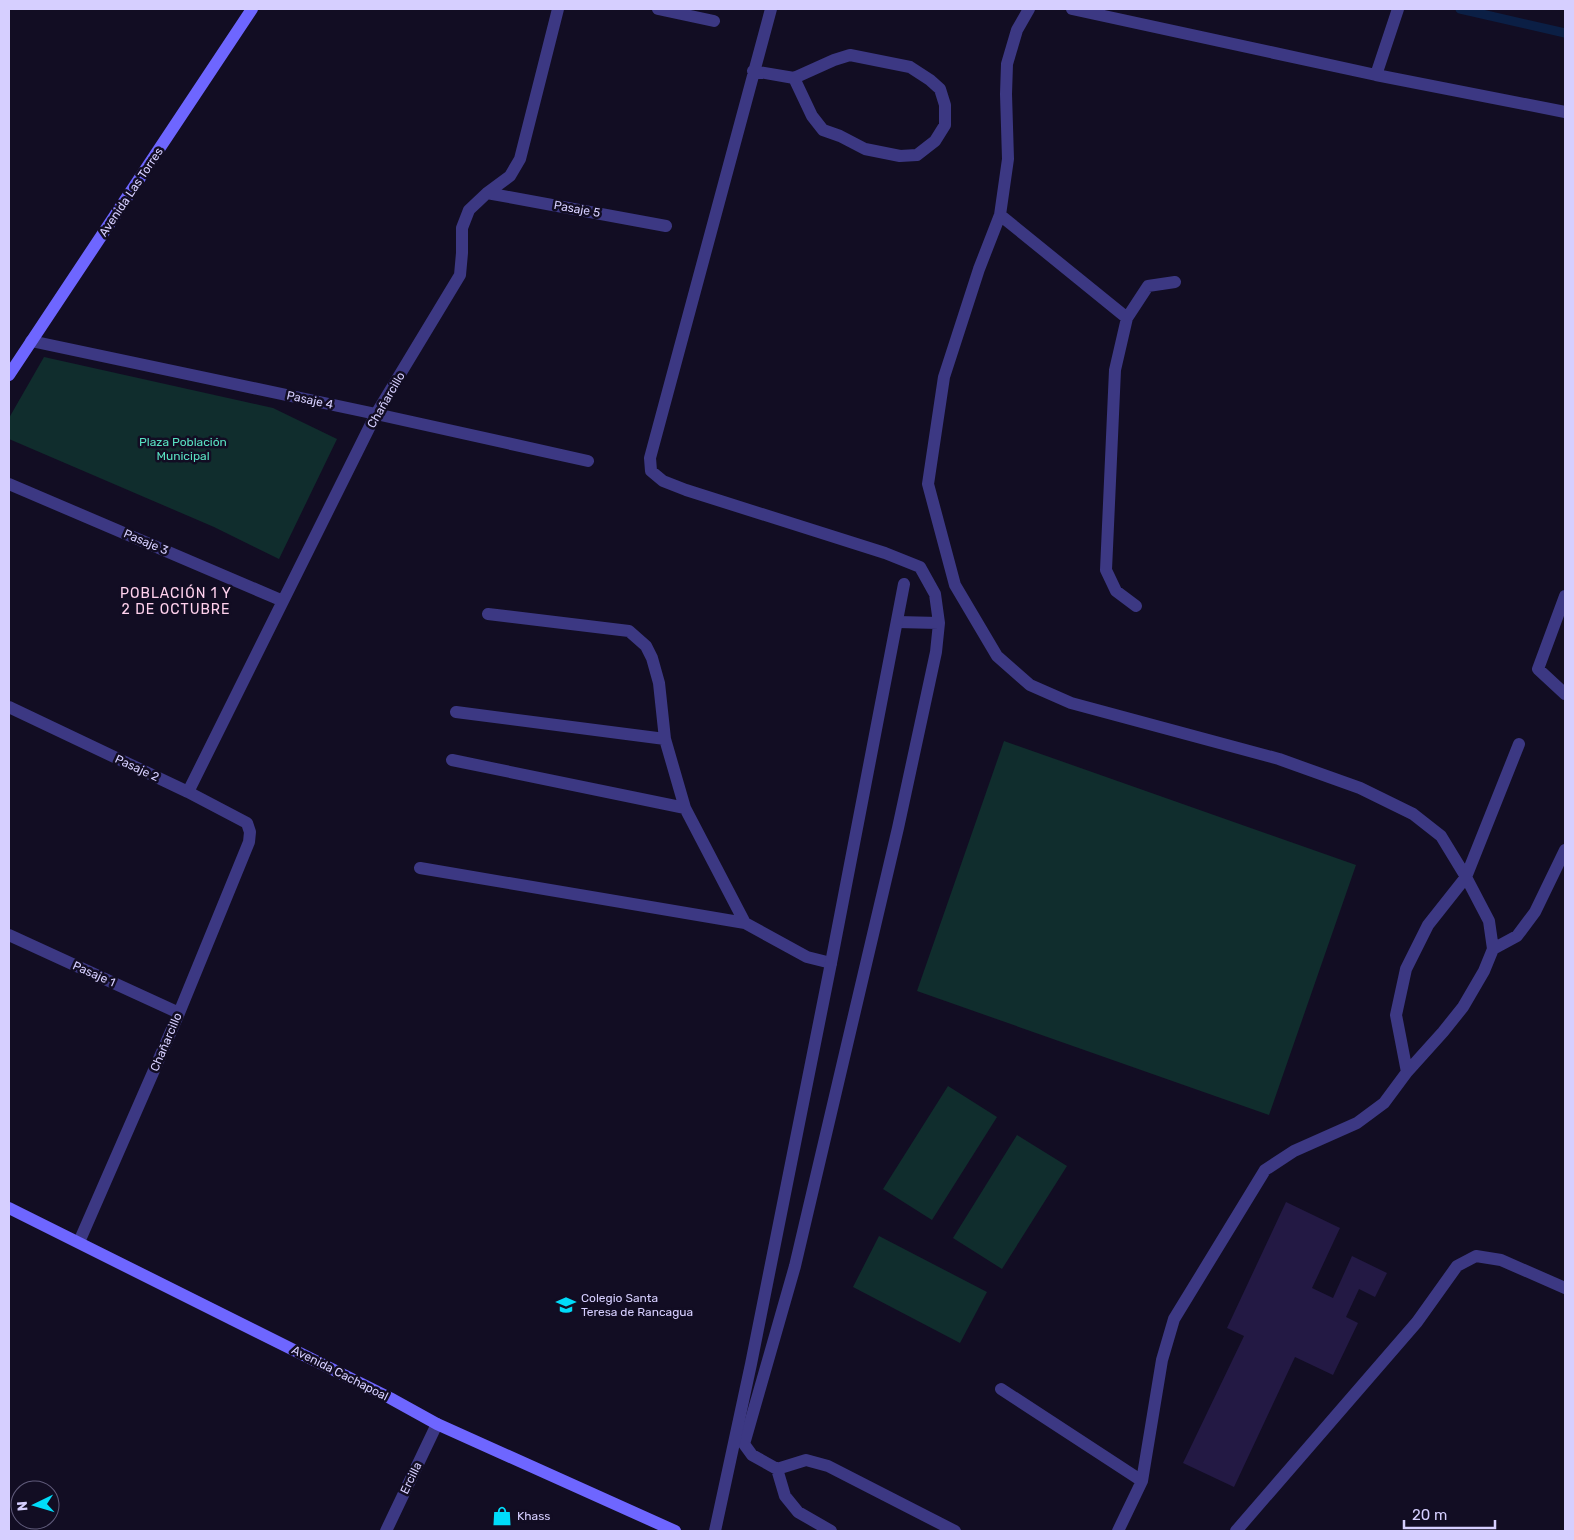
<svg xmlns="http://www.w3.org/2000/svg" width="1574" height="1540" viewBox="0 0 1574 1540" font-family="Rubik,sans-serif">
  <rect width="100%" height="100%" fill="#120d23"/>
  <path fill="#102d2d" d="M44,357L273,408L337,439L279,559L214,527L9,439V418Z
    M1004,741L1356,865L1269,1115L917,991Z
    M948,1086L997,1117L932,1220L883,1189Z
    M1017,1135L1067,1166L1002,1269L953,1238Z
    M879,1236L987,1292L960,1343L853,1287Z"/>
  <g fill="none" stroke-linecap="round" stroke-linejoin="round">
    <path stroke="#0b1f45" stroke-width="9" d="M1460,9L1565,33"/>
  </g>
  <path fill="#231944" d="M1286,1202L1340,1228L1312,1288L1333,1298L1352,1256L1387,1273L1375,1297L1359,1289L1346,1317L1358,1323L1333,1375L1295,1357L1234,1487L1183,1463L1244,1336L1227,1328Z"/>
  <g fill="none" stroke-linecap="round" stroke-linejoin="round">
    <path stroke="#3c3883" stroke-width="12" d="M771,9L650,458L651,471L663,481L686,490L885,553L920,567L935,594L939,623L897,622
      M1029,9L1017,30L1007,64L1006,94L1008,159L1000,215L979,269L944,377L928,484L955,585L997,656L1030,685L1071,703L1279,759L1360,788L1413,814L1441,836L1466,877L1489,921L1493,949L1484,971L1463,1007L1443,1032L1407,1072L1384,1103L1357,1123L1294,1151L1265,1170L1174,1319L1162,1360L1142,1481L1118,1531
      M1072,9L1376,75
      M1398,9L1376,75L1565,112
      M753,71L794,78L834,60L850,55L910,67L930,80L940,89L945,105V125L935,141L917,155L900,156L865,149L840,136L823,130L812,116L794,78
      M1000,215L1127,318
      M1565,596L1538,669L1565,694
      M1136,606L1116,591L1106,570L1115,370L1127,318L1148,286L1175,282
      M488,614L629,631L646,646L652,658L659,683L665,739L685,808L745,923
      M939,623L936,652L898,828L795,1266L744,1444L752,1455L777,1469L806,1460L828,1466L955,1531
      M456,712L665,739
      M452,760L685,808
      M420,868L745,923L807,957L831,963
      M1493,949L1517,936L1535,912L1565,850
      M1407,1072L1396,1015L1406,969L1428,925L1466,877L1519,744
      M1001,1389L1142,1481
      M777,1469L785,1496L798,1512L831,1531
      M1236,1531L1417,1322L1457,1266L1476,1256L1501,1260L1565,1288"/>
    <path stroke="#3c3883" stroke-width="12" d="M658,9L714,21
      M487,193L666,226
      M31,341L376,414L588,461
      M9,484L283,601
      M9,707L188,792L247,823L250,832L249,842L179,1013L79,1242
      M188,792L376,414L460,275L462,253V228L469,210L487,193L510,176L520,159L558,9
      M9,935L179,1013
      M386,1531L437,1424
      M715,1531L751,1364L831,963L904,584"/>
    <path stroke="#6e66ff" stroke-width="12" d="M9,375L252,9
      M9,1208L390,1398L437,1424L675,1531"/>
  </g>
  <defs>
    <symbol id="school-bare" viewBox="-9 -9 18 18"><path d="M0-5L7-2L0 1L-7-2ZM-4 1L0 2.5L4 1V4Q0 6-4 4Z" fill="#00dcfa" stroke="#120d23" stroke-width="2.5" paint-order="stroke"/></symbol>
    <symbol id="shop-bare" viewBox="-9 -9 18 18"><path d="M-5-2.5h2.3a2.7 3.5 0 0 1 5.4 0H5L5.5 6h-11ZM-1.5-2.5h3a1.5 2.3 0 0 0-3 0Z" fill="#00dcfa" stroke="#120d23" stroke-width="2.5" paint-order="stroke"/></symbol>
  </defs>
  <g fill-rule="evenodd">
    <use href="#school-bare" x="552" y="1291" width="28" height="28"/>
    <use href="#shop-bare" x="488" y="1502" width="28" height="28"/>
  </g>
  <g text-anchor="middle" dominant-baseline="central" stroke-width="5" stroke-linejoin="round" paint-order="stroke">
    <g font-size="12" fill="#d6cfff" stroke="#120d23">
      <text transform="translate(131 192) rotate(-56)">Avenida Las Torres</text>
      <text transform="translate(577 209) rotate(10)">Pasaje 5</text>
      <text transform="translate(310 400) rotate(12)">Pasaje 4</text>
      <text transform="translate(386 400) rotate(-60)">Chañarcillo</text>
      <text transform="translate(146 542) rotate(23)">Pasaje 3</text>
      <text transform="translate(137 768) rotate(25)">Pasaje 2</text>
      <text transform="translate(94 974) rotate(24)">Pasaje 1</text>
      <text transform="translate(166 1042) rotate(-67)">Chañarcillo</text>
      <text transform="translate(340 1373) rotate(27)">Avenida Cachapoal</text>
      <text transform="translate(411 1478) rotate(-64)">Ercilla</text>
    </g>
    <g font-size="12" fill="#59e1c2" stroke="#120d23">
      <text x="183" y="442">Plaza Población<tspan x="183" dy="14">Municipal</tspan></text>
    </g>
    <g font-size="12" fill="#d6cfff" stroke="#120d23" text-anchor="start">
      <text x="581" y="1298">Colegio Santa<tspan x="581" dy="14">Teresa de Rancagua</tspan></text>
      <text x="517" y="1516">Khass</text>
    </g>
    <g font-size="14" letter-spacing="1" fill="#ffd1ed" stroke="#120d23">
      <text x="176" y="593">POBLACIÓN 1 Y<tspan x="176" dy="16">2 DE OCTUBRE</tspan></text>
    </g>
  </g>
  <rect width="1574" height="1540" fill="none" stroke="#d6cfff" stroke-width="20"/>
  <g transform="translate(35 1505) rotate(265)"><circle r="24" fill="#120d23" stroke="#605b7b"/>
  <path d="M0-4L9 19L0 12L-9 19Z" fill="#00dcfa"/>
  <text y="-8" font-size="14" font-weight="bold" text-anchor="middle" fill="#d6cfff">N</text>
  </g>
  <path d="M1404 1520v8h91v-8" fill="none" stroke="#d6cfff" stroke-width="2.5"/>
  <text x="1412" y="1520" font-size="15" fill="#d6cfff" stroke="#120d23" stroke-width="4" paint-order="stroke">20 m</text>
</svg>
